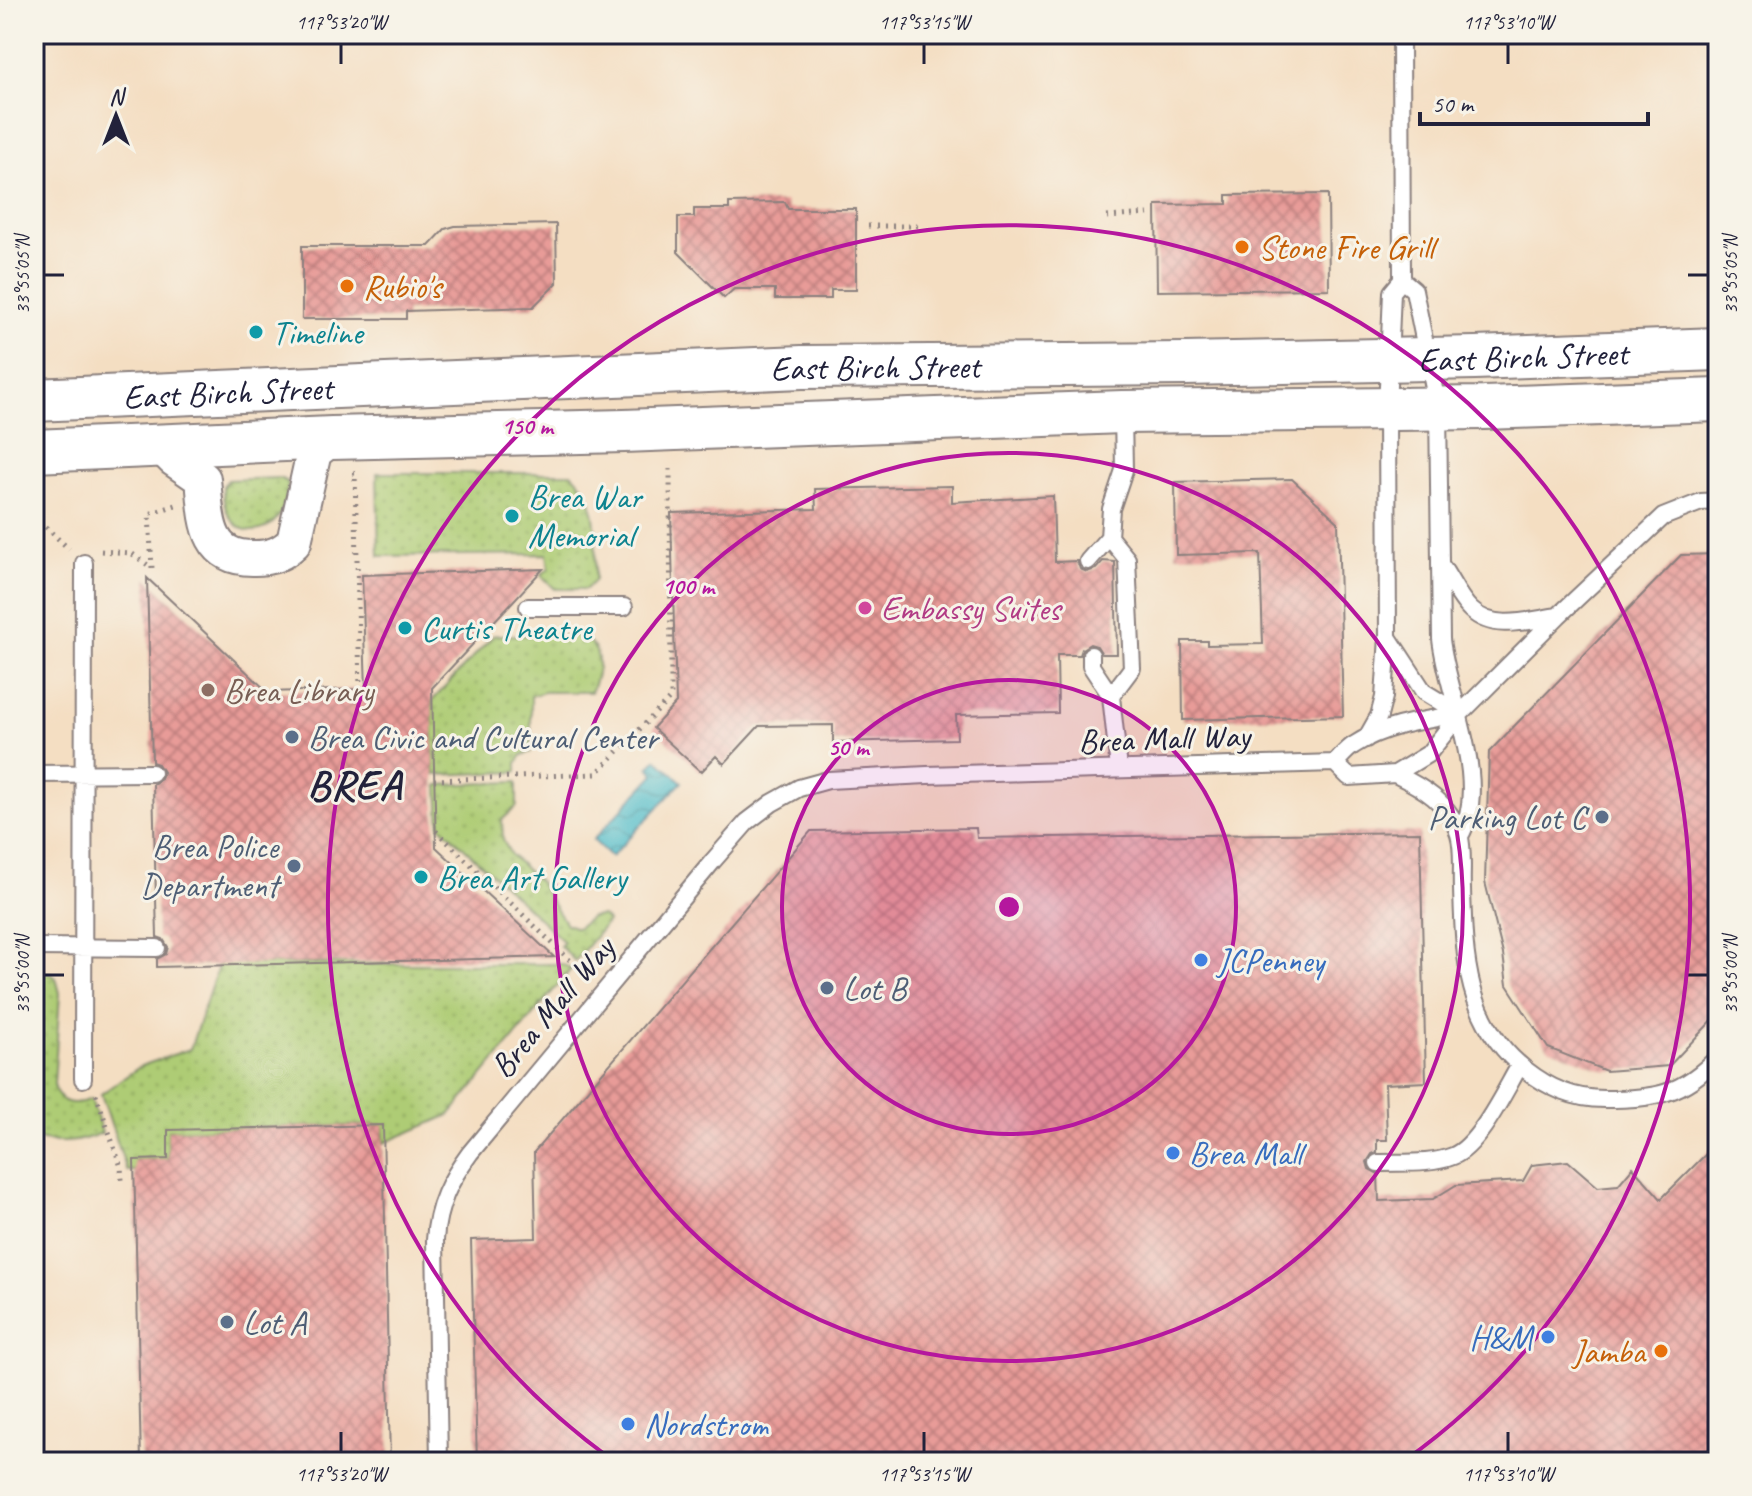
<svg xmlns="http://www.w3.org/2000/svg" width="1752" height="1496" viewBox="0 0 1752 1496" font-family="Caveat,sans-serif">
  <defs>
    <pattern id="grass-dots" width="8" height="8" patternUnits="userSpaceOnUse" patternTransform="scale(2)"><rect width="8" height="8" fill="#aecc74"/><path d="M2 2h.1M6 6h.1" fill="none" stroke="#95af65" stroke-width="1.8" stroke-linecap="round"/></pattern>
    <pattern id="water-waves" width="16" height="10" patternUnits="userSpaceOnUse" patternTransform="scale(2)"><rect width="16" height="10" fill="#4fbcc9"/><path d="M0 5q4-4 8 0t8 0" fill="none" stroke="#4198a4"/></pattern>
    <pattern id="building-cross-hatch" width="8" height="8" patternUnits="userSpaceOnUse" patternTransform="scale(2)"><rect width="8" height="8" fill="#e89b98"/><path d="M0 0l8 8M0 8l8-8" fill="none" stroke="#bc7e7d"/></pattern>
  </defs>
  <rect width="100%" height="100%" fill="#f7f3e8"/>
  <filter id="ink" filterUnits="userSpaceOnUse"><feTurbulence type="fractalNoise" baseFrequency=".0125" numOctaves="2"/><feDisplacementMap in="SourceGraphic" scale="16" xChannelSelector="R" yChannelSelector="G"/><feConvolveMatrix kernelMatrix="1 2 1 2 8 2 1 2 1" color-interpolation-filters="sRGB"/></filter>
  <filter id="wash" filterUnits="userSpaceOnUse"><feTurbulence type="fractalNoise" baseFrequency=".006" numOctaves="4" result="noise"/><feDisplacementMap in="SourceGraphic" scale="32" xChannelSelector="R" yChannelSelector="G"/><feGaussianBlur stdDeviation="1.8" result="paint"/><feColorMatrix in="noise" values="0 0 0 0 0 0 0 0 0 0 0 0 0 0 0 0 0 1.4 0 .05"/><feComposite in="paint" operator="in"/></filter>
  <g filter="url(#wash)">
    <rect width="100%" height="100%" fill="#f4dec2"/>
    <path fill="url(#grass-dots)" stroke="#687758" stroke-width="2" d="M377,473H572C602,502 595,541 595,580L586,589H555L541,575L549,568L547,554L379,556Z
      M279,478L288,482C288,544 221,549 223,486L228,480Z
      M494,635L582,636C604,650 600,670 591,692H544L531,696V752L522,755L517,763V772L434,775L432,701Z
      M517,782V806L502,820L503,840L511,855L538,881L566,924L577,928L591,917L602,916L608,921L575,961L560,946L564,942L440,825L438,785Z
      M219,964H562L571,969L450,1115L384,1143L383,1125L168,1130V1159L135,1160V1171H127L101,1094L141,1066L190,1049Z
      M50,973L56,978L60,993L54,1084C57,1105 74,1106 91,1099L102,1133C77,1143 60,1145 34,1138V975Z"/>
    <path fill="url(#water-waves)" stroke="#386f82" stroke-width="2" d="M657,759L682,782L611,857L593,840L655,774L649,767Z"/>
    <g id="blocks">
      <path fill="url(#building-cross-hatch)" d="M1328,194L1329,289L1157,291L1156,205L1227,204V195Z
        M785,202L788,209H856V290H831V299H775V289H734L724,298L678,252V217H694V209H729V203Z
        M556,224L557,283L533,307L406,311V319H302V246H429L445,229L455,226Z
        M1292,479L1338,522L1343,716L1183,720L1182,641H1207V645L1263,644L1260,553L1176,555L1175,482Z
        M952,486V502L1053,496L1055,562L1077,561L1080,569L1087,572L1096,569L1103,561L1115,562L1117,654H1102L1097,646L1090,644L1082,649L1080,655H1057L1058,713L956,715L957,739L833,742V725L759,726L724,764L716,756L701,772L653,728L676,703L671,513L816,509L815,489Z
        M1718,554V1014L1669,1066L1606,1071L1548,1048L1507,985L1503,954L1485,882L1489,752L1681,555Z
        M543,569L432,688L436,847L554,957L157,967V959L166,954L168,947L163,939L157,937L153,784L161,779L163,772L158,764L152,762L147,578L268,692L366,689L362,575Z
        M976,828L977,838L1420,832L1426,1082L1385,1084L1387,1140H1377V1152L1372,1154L1367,1162L1369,1169L1378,1174L1379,1201L1433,1199L1456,1185L1523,1181L1532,1165L1568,1161L1598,1187L1618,1185L1633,1167L1661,1199L1718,1142V1462H477L471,1240L536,1238L534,1152L811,831Z
        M383,1125L390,1462H141L134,1160L168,1159V1130Z"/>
    </g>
  </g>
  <g filter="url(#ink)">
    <use href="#blocks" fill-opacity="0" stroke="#8b807e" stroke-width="2"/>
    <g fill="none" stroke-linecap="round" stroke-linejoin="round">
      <defs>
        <path id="service" d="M1402,280L1414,290L1438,408L1441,639C1447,695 1491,783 1460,836
          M1088,561L1109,537
          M1442,567C1451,580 1459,599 1471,610C1494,632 1530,620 1558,616
          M528,607H624
          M1388,637L1424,692L1460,714
          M1091,655V666L1111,696L1119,769
          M1111,696L1132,668L1127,559L1109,537L1111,509L1124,470L1123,413
          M1366,739L1379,716L1384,697L1388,637L1387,409L1392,292L1402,280L1401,34
          M1335,763C1341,757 1347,749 1354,745C1384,725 1425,720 1460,714
          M34,774L152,773
          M1395,774C1422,787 1450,803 1459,834C1464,850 1461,872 1462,889C1464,959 1466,1023 1526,1070C1549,1088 1573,1099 1604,1099C1655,1099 1682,1095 1718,1057
          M34,947L157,948
          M83,1079L84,563
          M1378,1163C1401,1162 1431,1165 1453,1156C1479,1146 1505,1090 1520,1065
          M439,1462L435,1240C437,1206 450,1180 470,1153L712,862L747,822L772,803L799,788L828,780L927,775L1335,763L1349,777L1395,774L1428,754L1460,714L1558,616L1663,517L1701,502L1718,501"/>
        <path id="minor" d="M162,447L174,459L203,479C207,516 204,559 254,558C271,558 282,554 294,542L314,452L332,438"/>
        <g id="tertiary">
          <path id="s1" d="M34,400L802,367L1185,364L1475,358L1718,349"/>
          <path d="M34,451L332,438L624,431L1122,412L1484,408L1718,400"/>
        </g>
      </defs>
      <use href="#service" stroke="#8b807e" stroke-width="20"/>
      <use href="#minor" stroke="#8b807e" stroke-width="38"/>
      <use href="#tertiary" stroke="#8b807e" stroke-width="46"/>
      <path stroke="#8b807e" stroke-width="5" stroke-dasharray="2 6" stroke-linecap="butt" d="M1107,217L1148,214
        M868,226H920
        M353,473H355L360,689
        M34,516L69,549
        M101,551L131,553L152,568L149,514L176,505
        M434,780L596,774L671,697L670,469
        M436,831L576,966
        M96,1094L121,1167L122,1180
        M462,1461H477"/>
      <use href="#service" stroke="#fff" stroke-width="16"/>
      <use href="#minor" stroke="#fff" stroke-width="34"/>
      <use href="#tertiary" stroke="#fff" stroke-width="42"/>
    </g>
  </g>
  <path fill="none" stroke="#22223b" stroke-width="3" d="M341,44V64M924,44V64M1508,44V64M44,275H64M1688,275H1708M44,975H64M1688,975H1708M341,1432V1452M924,1432V1452M1508,1432V1452"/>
  <circle cx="1009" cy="907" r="227" fill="#b5179e" fill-opacity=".12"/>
  <g fill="none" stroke="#b5179e" stroke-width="4">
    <circle cx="1009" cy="907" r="227"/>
    <circle cx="1009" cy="907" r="454"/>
    <path d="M614 1461A681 681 0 1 1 1404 1461"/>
  </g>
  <g fill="#e8710a" stroke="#f7f3e8" stroke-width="3">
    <circle cx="1242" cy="247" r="8"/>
    <circle cx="347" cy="286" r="8"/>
    <circle cx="1661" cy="1351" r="8"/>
  </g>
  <g fill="#0f9aa8" stroke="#f7f3e8" stroke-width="3">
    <circle cx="256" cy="332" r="8"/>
    <circle cx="512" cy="516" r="8"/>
    <circle cx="405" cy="628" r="8"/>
    <circle cx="421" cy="877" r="8"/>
  </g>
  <circle fill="#d1479c" stroke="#f7f3e8" stroke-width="3" cx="865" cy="608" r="8"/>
  <circle fill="#8d6e63" stroke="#f7f3e8" stroke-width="3" cx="208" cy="690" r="8"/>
  <g fill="#5c6f8a" stroke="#f7f3e8" stroke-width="3">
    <circle cx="292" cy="737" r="8"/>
    <circle cx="1602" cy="817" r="8"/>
    <circle cx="294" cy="866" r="8"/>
    <circle cx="827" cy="988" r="8"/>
    <circle cx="227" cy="1322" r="8"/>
  </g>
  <g fill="#3f7fe0" stroke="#f7f3e8" stroke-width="3">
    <circle cx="1201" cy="960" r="8"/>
    <circle cx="1173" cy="1153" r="8"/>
    <circle cx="1548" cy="1337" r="8"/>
    <circle cx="628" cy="1424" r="8"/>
  </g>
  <g text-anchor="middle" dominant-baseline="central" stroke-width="6" stroke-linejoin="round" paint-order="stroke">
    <g font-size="34" fill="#c56008" stroke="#f7f3e8" text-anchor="start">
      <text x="1258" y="247">Stone Fire Grill</text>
      <text x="363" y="286">Rubio's</text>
      <text x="1645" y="1351" text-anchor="end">Jamba</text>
    </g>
    <g font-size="34" fill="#0d838f" stroke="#f7f3e8" text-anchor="start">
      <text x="272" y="332">Timeline</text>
      <text x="528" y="496">Brea War<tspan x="528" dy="39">Memorial</tspan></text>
      <text x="421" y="628">Curtis Theatre</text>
      <text x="437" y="877">Brea Art Gallery</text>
    </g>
    <g font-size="34" fill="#22223b" stroke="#f7f3e8">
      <text stroke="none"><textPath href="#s1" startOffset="1490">East Birch Street</textPath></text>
      <text stroke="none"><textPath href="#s1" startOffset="842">East Birch Street</textPath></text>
      <text stroke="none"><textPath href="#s1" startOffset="194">East Birch Street</textPath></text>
      <text transform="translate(1164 738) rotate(-2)">Brea Mall Way</text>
      <text transform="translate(552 1007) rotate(-50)">Brea Mall Way</text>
    </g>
    <g font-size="34" fill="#b23c85" stroke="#f7f3e8" text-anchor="start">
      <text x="881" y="608">Embassy Suites</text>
    </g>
    <g font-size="34" fill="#785e54" stroke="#f7f3e8" text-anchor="start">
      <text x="224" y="690">Brea Library</text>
    </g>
    <g font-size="34" fill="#4e5e75" stroke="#f7f3e8" text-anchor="start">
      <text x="308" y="737">Brea Civic and Cultural Center</text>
      <text x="1586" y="817" text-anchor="end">Parking Lot C</text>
      <text x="278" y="846" text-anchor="end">Brea Police<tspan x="278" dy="39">Department</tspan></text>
      <text x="843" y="988">Lot B</text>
      <text x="243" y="1322">Lot A</text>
    </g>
    <g font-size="34" fill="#366cbe" stroke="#f7f3e8" text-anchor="start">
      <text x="1217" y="960">JCPenney</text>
      <text x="1189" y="1153">Brea Mall</text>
      <text x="1532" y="1337" text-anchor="end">H&amp;M</text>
      <text x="644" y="1424">Nordstrom</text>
    </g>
    <g font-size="42" font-weight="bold" letter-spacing="2" fill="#22223b" stroke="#f7f3e8">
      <text x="355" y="785">BREA</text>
    </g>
  </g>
  <circle cx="1009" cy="907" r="12" fill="#b5179e" stroke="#f7f3e8" stroke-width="4"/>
  <g font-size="24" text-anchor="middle" font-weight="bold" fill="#b5179e" stroke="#f7f3e8" stroke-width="6" stroke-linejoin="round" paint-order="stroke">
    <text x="527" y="434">150 m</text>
    <text x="688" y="594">100 m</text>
    <text x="848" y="755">50 m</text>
  </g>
  <rect width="1752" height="1496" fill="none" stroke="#f7f3e8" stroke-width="88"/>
  <g transform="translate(116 116)" stroke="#f7f3e8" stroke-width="6" paint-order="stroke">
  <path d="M0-6L14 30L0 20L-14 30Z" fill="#22223b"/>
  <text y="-12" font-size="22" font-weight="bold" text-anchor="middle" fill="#22223b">N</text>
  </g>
  <path d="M1420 112v12h228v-12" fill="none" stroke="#22223b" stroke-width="4"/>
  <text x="1432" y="112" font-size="24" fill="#22223b" stroke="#f7f3e8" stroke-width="6" paint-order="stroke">50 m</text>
  <rect x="44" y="44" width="1664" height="1408" fill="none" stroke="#22223b" stroke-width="3"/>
  <g font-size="20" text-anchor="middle" fill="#22223b">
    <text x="341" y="29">117°53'20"W</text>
    <text x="924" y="29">117°53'15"W</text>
    <text x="1508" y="29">117°53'10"W</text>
    <text transform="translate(22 275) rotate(-90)" y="7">33°55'05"N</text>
    <text transform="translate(1730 275) rotate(-90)" y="7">33°55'05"N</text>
    <text transform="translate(22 975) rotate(-90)" y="7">33°55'00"N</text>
    <text transform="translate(1730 975) rotate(-90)" y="7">33°55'00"N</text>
    <text x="341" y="1481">117°53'20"W</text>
    <text x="924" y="1481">117°53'15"W</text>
    <text x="1508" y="1481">117°53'10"W</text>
  </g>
</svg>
